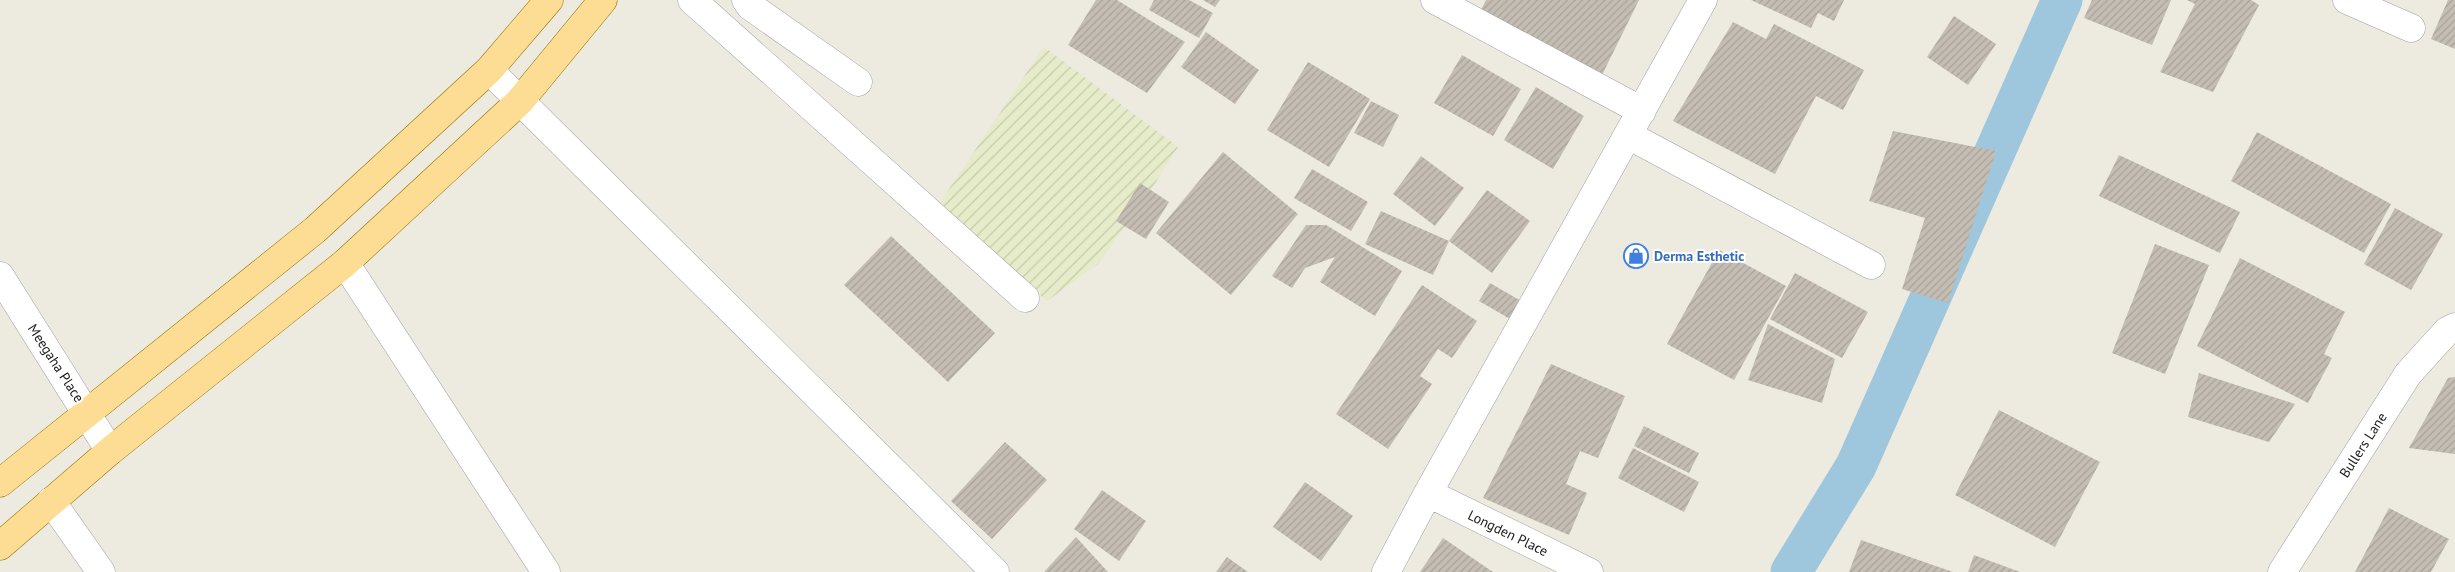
<svg xmlns="http://www.w3.org/2000/svg" width="2455" height="572" viewBox="0 0 2455 572" font-family="'PT Sans',sans-serif">
  <defs>
    <pattern id="farmland-furrows" width="10" height="10" patternUnits="userSpaceOnUse" patternTransform="scale(1.25)"><rect width="10" height="10" fill="#e6ecc9"/><path d="M-1 1l2-2M0 10L10 0M9 11l2-2" fill="none" stroke="#c5caac"/></pattern>
    <pattern id="building-hatch" width="6" height="6" patternUnits="userSpaceOnUse" patternTransform="scale(1.25)"><rect width="6" height="6" fill="#c4bdb3"/><path d="M-1 1l2-2M0 6l6-6M5 7l2-2" fill="none" stroke="#a8a299"/></pattern>
  </defs>
  <rect width="100%" height="100%" fill="#edeadf"/>
  <path fill="url(#farmland-furrows)" d="M1044,47L1178,147L1151,190L1098,264L1047,301L937,207Z"/>
  <g fill="none" stroke-linecap="round" stroke-linejoin="round">
    <path stroke="#9ec6dc" stroke-width="41" d="M1791,572L1856,466L2062,0"/>
  </g>
  <path fill="url(#building-hatch)" d="M1096,0H1117L1185,42L1147,93L1068,45Z
    M1154,0H1189L1213,13L1199,38L1149,10Z
    M1203,0H1220L1215,7Z
    M1486,0H1639L1602,75L1479,14Z
    M1751,0H1844L1834,21L1818,13L1811,28Z
    M2092,0H2171L2152,45L2084,18Z
    M2187,0H2251L2259,5L2213,92L2160,72L2195,4Z
    M2448,0H2455V49L2431,39Z
    M1954,16L1996,44L1968,85L1927,57Z
    M1733,22L1766,39L1774,24L1864,70L1843,110L1816,96L1775,174L1673,121Z
    M1206,32L1259,70L1235,104L1181,67Z
    M1462,55L1521,89L1493,136L1434,103Z
    M1308,62L1370,99L1329,167L1267,130Z
    M1536,87L1584,116L1553,169L1504,140Z
    M1371,101L1399,115L1383,147L1354,133Z
    M1893,131L1996,151L1948,303L1902,289L1925,218L1869,201Z
    M2257,132L2391,204L2364,253L2231,181Z
    M1223,152L1298,214L1231,295L1156,233Z
    M2119,155L2240,212L2220,253L2099,196Z
    M1421,156L1464,188L1435,226L1393,194Z
    M1312,169L1368,202L1351,231L1294,198Z
    M1140,183L1169,202L1146,239L1116,221Z
    M1487,190L1530,221L1492,273L1449,241L1433,275L1365,244L1381,211L1449,241Z
    M2395,208L2443,234L2411,290L2364,264Z
    M1306,225H1326L1402,271L1375,316L1320,282L1335,257L1305,268L1292,288L1272,276Z
    M891,236L995,333L948,382L844,285Z
    M2155,244L2209,265L2165,374L2112,353Z
    M1719,250L1786,286L1734,380L1667,344Z
    M2240,258L2345,312L2324,354L2332,358L2308,403L2197,346Z
    M1795,273L1868,312L1842,358L1770,319Z
    M1490,283L1521,301L1510,319L1479,301Z
    M1422,285L1477,321L1452,358L1438,349L1420,376L1432,384L1388,449L1336,414Z
    M1768,324L1835,359L1822,403L1748,380Z
    M1551,364L1625,396L1598,458L1580,451L1566,484L1587,493L1569,535L1483,498Z
    M2199,373L2295,404L2269,442L2188,417Z
    M2455,377V454L2409,448L2448,378Z
    M1999,410L2100,462L2055,547L1955,495Z
    M1644,426L1699,453L1689,473L1634,446Z
    M1005,442L1047,480L992,539L951,501Z
    M1633,448L1699,482L1684,512L1618,478Z
    M1305,482L1353,516L1321,561L1273,527Z
    M1102,490L1146,521L1119,561L1074,529Z
    M2389,508L2449,539L2431,572H2355Z
    M1076,537L1108,572H1044Z
    M1443,538L1493,572H1420Z
    M1861,540L1953,572H1849Z
    M1974,555L2020,572H1968Z
    M1227,557L1248,572H1216Z"/>
  <g fill="none" stroke-linecap="round" stroke-linejoin="round">
    <defs>
      <path id="minor" d="M692,0L1025,298
        M746,0L750,6L858,82
        M1435,0L1642,111
        M2347,0L2411,28
        M489,70L995,572
        M1628,135L1871,265
        M345,263L546,572
        M0,276L110,451
        M1428,493L1589,572
        M51,501L101,572
        M1386,572L1428,493L1703,0
        M2282,572L2408,374L2447,331L2455,327"/>
      <path id="major" d="M0,483L315,230L489,70L549,0
        M0,546L110,451L345,263L519,102L603,0"/>
    </defs>
    <use href="#minor" stroke="#a1a1a1" stroke-width="29"/>
    <use href="#major" stroke="#917300" stroke-width="29"/>
    <use href="#minor" stroke="#fff" stroke-width="28"/>
    <use href="#major" stroke="#fddd94" stroke-width="28"/>
  </g>
  <defs>
    <symbol id="shop-ring" viewBox="-11 -11 22 22"><circle r="9.5" fill="#fff" stroke="#3f7fe0" stroke-width="1.5"/><path d="M-5-2.5h2.3a2.7 3.5 0 0 1 5.4 0H5L5.5 6h-11ZM-1.5-2.5h3a1.5 2.3 0 0 0-3 0Z" fill="#3f7fe0"/></symbol>
  </defs>
  <g fill-rule="evenodd">
    <use href="#shop-ring" x="1622" y="242" width="28" height="28"/>
  </g>
  <g text-anchor="middle" dominant-baseline="central" stroke-width="4" stroke-linejoin="round" paint-order="stroke">
    <g font-size="14" font-weight="bold" fill="#366cbe" stroke="#fff" text-anchor="start">
      <text x="1654" y="256">Derma Esthetic</text>
    </g>
    <g font-size="14" fill="#1a1a1a" stroke="#fff">
      <text transform="translate(56 363) rotate(57)">Meegaha Place</text>
      <text transform="translate(2363 445) rotate(-57)">Bullers Lane</text>
      <text transform="translate(1508 533) rotate(26)">Longden Place</text>
    </g>
  </g>
</svg>
